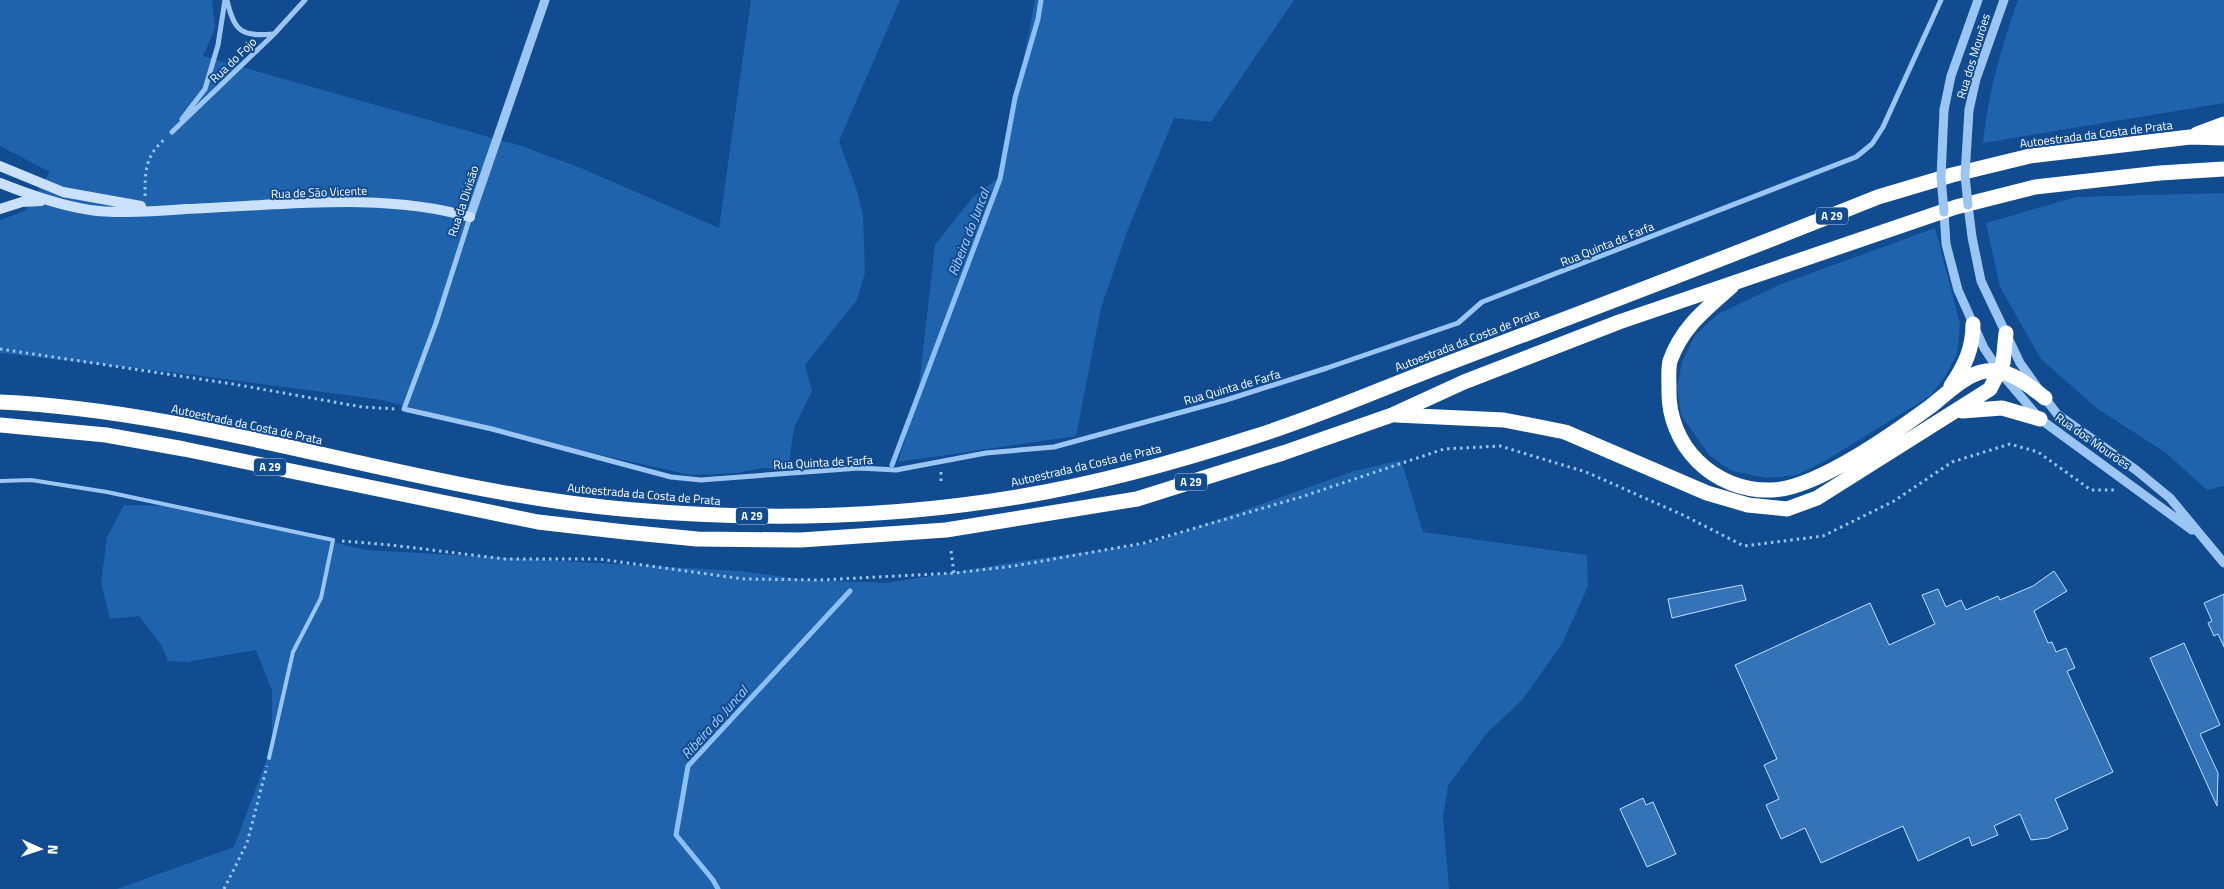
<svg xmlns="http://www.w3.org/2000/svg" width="2224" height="889" viewBox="0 0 2224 889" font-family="'Titillium Web',sans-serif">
  <rect width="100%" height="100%" fill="#114b90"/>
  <path fill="#1f63ad" d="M0,0H212L215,28L203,56L521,146L581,168L719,228L751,0H900L839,141L857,191L863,215L865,273L857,300L805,365L812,391L794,428L788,469L763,468L737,473L691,475L511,435L383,400L186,374L0,353V220L25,211L50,172L0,146Z
    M1035,0H1294L1211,122L1174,118L1128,229L1101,308L1076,436L898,462L917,403L935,245L972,198L1001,176Z
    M2018,0H2224V103L1983,143C1988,93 2001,48 2018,0Z
    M2224,193V486L2207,490L2166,453L2098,409L2041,359L2000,287L1986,223L2076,197Z
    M1935,228L1960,324L1957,354L1945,377L1930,396L1825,461L1797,475L1767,478L1732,471L1709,455L1681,415L1677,387L1682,362L1695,335L1718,314L1781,284Z
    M1401,460L1423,532L1587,555L1588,586L1562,644L1522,700L1486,734L1448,786L1443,817L1449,889H117L234,847L272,745V691L256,650L187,662L168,661L162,646L139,616L110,619L101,583L107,537L124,505L178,506L366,550L739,571L807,580L887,583L1022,561L1152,543L1354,471Z"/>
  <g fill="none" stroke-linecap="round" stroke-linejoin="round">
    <path stroke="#8dc0f6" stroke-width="5" d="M892,465L1000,179L1015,98L1038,19L1041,0
      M718,889L713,880L676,835L688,766L850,591"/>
  </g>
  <path fill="#3473b7" stroke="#c3dffd" d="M2054,571L2067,591L2034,611L2048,643L2052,642L2056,652L2066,648L2075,668L2067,671L2113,772L2055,799L2068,829L2048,838L2031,840L2020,814L1994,826L1998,835L1972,846L1969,837L1918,861L1903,826L1821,863L1805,828L1781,839L1766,805L1779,799L1764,765L1777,759L1735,665L1870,603L1889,645L1935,624L1922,595L1938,589L1946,607L1961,600L1966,610L1998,596L2000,600L2033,586Z
    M1742,585L1746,600L1672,618L1668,599Z
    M2224,594V647L2218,634L2214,636L2208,623L2212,621L2204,603Z
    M2184,643L2220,725L2200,734L2218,773L2217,806L2150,658Z
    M1643,798L1646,805L1653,802L1676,854L1647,867L1620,809Z"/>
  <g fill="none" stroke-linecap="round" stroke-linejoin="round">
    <path stroke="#9bc5f2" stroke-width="3" stroke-dasharray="2.5 4" stroke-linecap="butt" d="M145,196C145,171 145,156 165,139
      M0,349L233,384L362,407L396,409
      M941,481V471
      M342,541L391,545L505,559H599L744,579L820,580L954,573L1014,566L1144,543L1301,497L1444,449L1500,446L1586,472L1683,515L1744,546L1823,536L1894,501L1952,462L2010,444L2038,452L2091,490H2116
      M951,551L954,573
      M224,889L247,843L267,766"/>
    <path stroke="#9bc5f2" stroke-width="4" d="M0,481L31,480L107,492L333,540L321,598L293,652L269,758"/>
    <path stroke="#9bc5f2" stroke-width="5" d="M227,0C234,31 241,37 273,34
      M182,119L205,89L218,45L225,0
      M172,132L274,34L305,0
      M470,217L436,323L404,409L492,429L671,477L701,480L859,468L896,470L986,453L1054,447L1226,400L1327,368L1458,323L1482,302L1856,157L1872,144L1883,127L1941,0"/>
    <path stroke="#9bc5f2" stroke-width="9" d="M1944,110L1951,76L1978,0
      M1969,110L1976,79L2004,0
      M1968,205L1972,237L1981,281L2020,363L2045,398L2057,414L2136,470L2170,498L2224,563
      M1944,212L1946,244L1958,290L1984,348L2000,372L2040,419L2192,530
      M470,217L545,0"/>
    <path stroke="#cae1fc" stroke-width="10" d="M0,166L63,192L141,206
      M0,183C30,195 58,205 90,210C117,214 157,211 185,209C276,206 382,191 470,217
      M0,209L22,202L41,201"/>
    <path stroke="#fff" stroke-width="15" d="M2197,134L2224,124
      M1732,286C1705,310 1682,327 1670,361C1668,369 1669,380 1669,388C1667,445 1713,492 1772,490C1816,489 1894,433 1931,406C1945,395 1963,377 1981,372C2007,366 2027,384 2045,398
      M1951,386C1965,366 1973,348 1973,324
      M0,402C215,412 420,493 634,510C764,521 894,518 1023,496C1100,483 1176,462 1250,438C1315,418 1378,390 1441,366C1587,311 1733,255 1878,197L1952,175L2030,156L2190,137L2224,138
      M1962,411L2002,408L2040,419
      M1396,415L1504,420L1565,432L1707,493L1748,505L1787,509L1817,498L1990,389L2003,363L2006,333
      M0,425L106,435L184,449L538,522L625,532L697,539L801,540L946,530L1137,499L1283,453L1392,415L1464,382L1619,322L1956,207L2035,187L2160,173L2224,169"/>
    <path stroke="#9bc5f2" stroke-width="9" d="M1944,110L1941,177L1944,212
      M1968,205L1965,175L1969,110"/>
  </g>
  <g text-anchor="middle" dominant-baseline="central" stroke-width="4" stroke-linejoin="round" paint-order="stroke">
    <g fill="#114b90" stroke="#b8c9de" stroke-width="1">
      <rect x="1816" y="207.5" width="32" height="17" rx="4"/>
      <rect x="254" y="458.5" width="32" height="17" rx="4"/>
      <rect x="1175" y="473.5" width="32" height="17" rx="4"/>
      <rect x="736" y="507.5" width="32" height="17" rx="4"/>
    </g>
    <g font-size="11" font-weight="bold" fill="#fff">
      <text x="1832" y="216">A 29</text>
      <text x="270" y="467">A 29</text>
      <text x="1191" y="482">A 29</text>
      <text x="752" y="516">A 29</text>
    </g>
    <g font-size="12" fill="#fff" stroke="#114b90">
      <text transform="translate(1973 56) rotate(-73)">Rua dos Mourões</text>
      <text transform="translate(233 60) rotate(-44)">Rua do Fojo</text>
      <text transform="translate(2096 134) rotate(-7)">Autoestrada da Costa de Prata</text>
      <text transform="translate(319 192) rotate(-2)">Rua de São Vicente</text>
      <text transform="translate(463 201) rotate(-72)">Rua da Divisão</text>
      <text transform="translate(1607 244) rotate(-22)">Rua Quinta de Farfa</text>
      <text transform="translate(1467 340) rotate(-21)">Autoestrada da Costa de Prata</text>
      <text transform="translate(1232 387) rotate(-16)">Rua Quinta de Farfa</text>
      <text transform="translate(247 424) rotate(12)">Autoestrada da Costa de Prata</text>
      <text transform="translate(2093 441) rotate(35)">Rua dos Mourões</text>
      <text transform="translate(823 462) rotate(-3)">Rua Quinta de Farfa</text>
      <text transform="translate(1086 465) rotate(-13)">Autoestrada da Costa de Prata</text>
      <text transform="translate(644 494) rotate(5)">Autoestrada da Costa de Prata</text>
    </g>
    <g font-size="14" font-style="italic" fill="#a7cff9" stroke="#114b90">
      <text transform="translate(968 232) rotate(-69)">Ribeira do Juncal</text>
      <text transform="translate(714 722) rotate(-48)">Ribeira do Juncal</text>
    </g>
  </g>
  <g transform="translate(40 849) rotate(93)" stroke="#114b90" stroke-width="4" paint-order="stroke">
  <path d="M0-4L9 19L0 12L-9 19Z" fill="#ffffff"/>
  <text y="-8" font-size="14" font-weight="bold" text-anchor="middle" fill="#ffffff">N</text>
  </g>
</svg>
